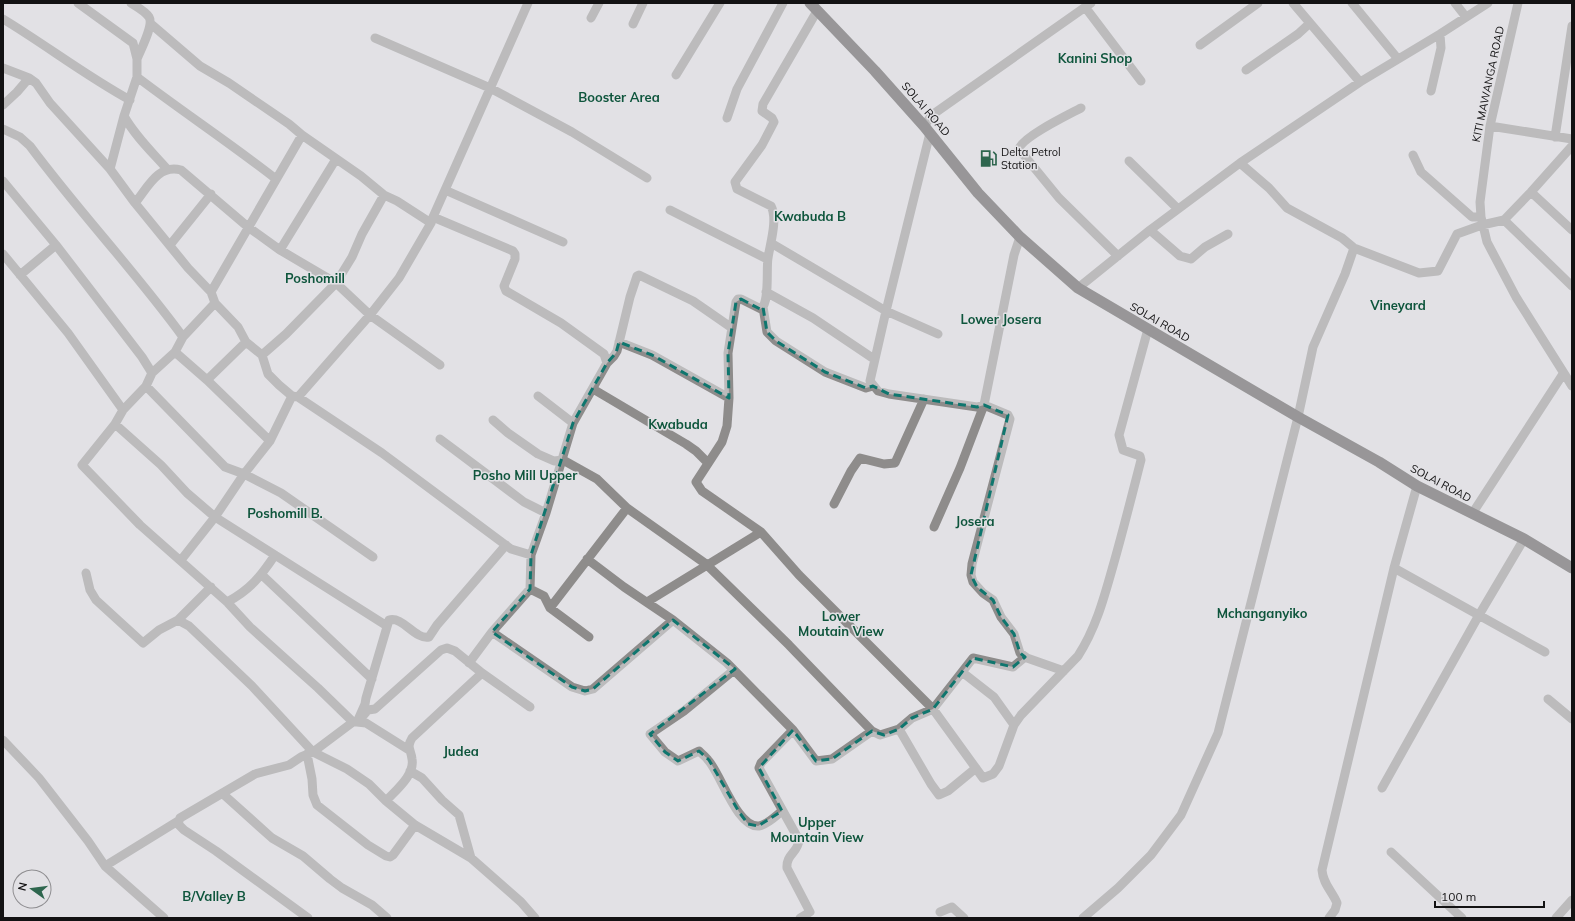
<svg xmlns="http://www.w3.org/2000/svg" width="1575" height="921" viewBox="0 0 1575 921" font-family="Mulish,sans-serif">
  <rect width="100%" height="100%" fill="#e2e1e5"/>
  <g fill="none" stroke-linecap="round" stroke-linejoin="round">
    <path stroke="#8e8c8b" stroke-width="9" d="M78,3L133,43L137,59V77L124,116L110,169
      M131,3C137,7 145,11 149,17C154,25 141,49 137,59
      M1293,3L1360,82
      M1352,3L1398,59
      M1455,3L1466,17
      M1518,3L1490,126L1480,202L1481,217L1487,242L1516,297L1572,386
      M1085,7L1141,81
      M817,11L763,104L762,111L772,118L774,122L762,145L735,182L737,189L771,206C778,219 770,244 768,258C766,269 770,302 761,309L741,299H738L736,302L728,353L729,398L727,426L722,442L696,482L702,491L761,532L799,575L933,709L973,658L1013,667L1025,657
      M591,18L599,3
      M3,19C46,45 86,76 130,100
      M151,24L200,66L229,83L289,124L302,135L211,292
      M633,24L643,3
      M375,38L490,88L572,132L647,178
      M1200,45L1258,3
      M3,68L29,78L36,83L50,103L110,169L135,203L188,268L211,292L215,303L238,327L246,342L262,355L268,374L279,385L292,396L298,397L382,453L511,549L531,555
      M1246,70L1298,34L1310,23
      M676,75L720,3
      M137,77C183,112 230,143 276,179
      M1431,91L1441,48L1440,34
      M3,105L17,92L29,78
      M1081,108C1068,115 1022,137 1019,149L1059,198L1118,256
      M124,116C135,136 152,152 167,169
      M727,118L737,89L783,3
      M924,126L932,115L1091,3
      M1490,126L1572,139
      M3,129L20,137L30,146C79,212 135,271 183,337
      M930,133L886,311L870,381L878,391L889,394L977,407L984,405L1008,415L1010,419L972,564L971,575L973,582L983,593L993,600L1001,617L1014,634L1020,653L1027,658L1064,671
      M302,135L361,176L384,195L397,201L431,223
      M1555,137L1572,26
      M1572,146L1531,192L1504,220L1572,286
      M1413,155L1421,172L1472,217H1481
      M1129,161L1178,209
      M3,181L56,245L20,275
      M445,190L563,242
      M1531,192L1572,230
      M135,203C148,187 158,164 181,170L248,227L280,250L336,283L370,315L440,365
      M670,210L767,259
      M433,217L513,251L515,254V259L504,286L506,291L561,323L604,354L607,363L573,423L546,513L531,555L530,589L492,632L469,663
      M1150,230L1180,256L1191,259L1205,247L1228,234
      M771,243L886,311L938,334
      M56,245L142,357L152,373
      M170,245L211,194
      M1354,248L1419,273L1438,271L1457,234L1482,225L1504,220
      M280,250L336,159
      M3,254L68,333L123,410
      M1078,288L1150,230L1240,163L1360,82L1440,34L1488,3
      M766,292L813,318L874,359
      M215,303L183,337L175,352L152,373L146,386L123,410L115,424L82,465L140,525L227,602L250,627L318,688L353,722
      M763,307L767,332L776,341L825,372L866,388L873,386
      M619,342L652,355L729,398
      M175,352L207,380L270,441
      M262,355L286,334L336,283L352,257L362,234L384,195
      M607,363L614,356L617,351L630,297L637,276L639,275L693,301L732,328
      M207,380L246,342
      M146,386L225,467L244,474L281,493L373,557
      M593,389L686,444L696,451L708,463
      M538,396L573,423
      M298,397L370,315L399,278L431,223L433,217L528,3
      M493,420L508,433L538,454L554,461L563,460L597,479L627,508L706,564L789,645L872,731L880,735L899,729L912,718L933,709L983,778L993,774L999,766L1014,725L1021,715L1078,656C1096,628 1104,598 1113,566C1123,531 1132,495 1141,460L1140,456L1123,450L1119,435L1148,329
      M115,424L161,465L187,493L215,517L387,626
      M440,439L524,502L546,513
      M834,504L851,471L860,458L884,464L895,463L924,399
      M1472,514L1563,374
      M934,527L960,468L984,405L1014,255L1020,237
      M587,559L624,587L673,620L727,663L793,730L816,761L832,759L872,731
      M181,560L215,517L244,474L270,441L292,396
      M1394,568L1545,652
      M86,573L90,590L96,600L143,643L159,630L178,620L211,587
      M262,575L372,679
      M530,589L544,596L550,608L589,637
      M227,602C250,590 261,576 275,555
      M647,602L761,532
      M550,608L627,508
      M178,620L189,626L252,686L313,752L347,769L369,784L386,801L415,825L471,858L521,902L535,918
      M492,632L572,687L585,691L593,689L673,620
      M734,670L684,711L650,734L665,752L678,761L699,751C702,754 706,757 708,760C721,774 737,828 759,826C767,825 776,816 782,811
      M962,672L994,697L1014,725
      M1548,699L1572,719
      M361,718L368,710L375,709L441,650L447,648L455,651L482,673L530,707
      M357,722L366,723L409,750
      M899,729L931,784L939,795L948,791L976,768
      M793,730L761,763L759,768L799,840C798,853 786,854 787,868L810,912L800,918
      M3,740L39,778L88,841L105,866L164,918
      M307,754L312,779L313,795L317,805L368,845L386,856L390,857L393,855L415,825
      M410,771L422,778L442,800L459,815L471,858
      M1382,788L1479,615L1524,539
      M223,794L272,838L303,856L330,879L342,888L372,905L387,918
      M386,801C396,790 415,775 412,759C411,749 406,748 412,738L482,673
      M1391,852L1462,918
      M105,866L178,821
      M940,912L952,907L964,918
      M308,918L216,851L184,830L178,824L180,818L255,774L289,765L301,757L313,752L353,722H357L365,704L366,698L389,620C403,616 415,640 429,637L437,625L506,545
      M1083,918L1118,888L1151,855L1181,815L1218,733L1298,417L1313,347L1345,274L1354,248L1342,238L1287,208L1269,188L1240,163
      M1329,918L1335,910L1337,903C1332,891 1323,884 1322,870L1394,568L1417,486
      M1556,918L1572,900"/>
    <path stroke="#3e3b3a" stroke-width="11" d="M810,3L875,71L924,126L978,193L1020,237L1078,288L1298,417L1379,462L1417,486L1524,539L1572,568"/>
  </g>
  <path d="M0 0H1575V921H0ZM741,299L760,309L763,307L767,332L776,341L825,372L866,388L873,386L889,394L977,407L984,405L1008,415L971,575L977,587L993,600L1001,617L1014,634L1020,653L1025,657L1013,667L973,658L933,709L912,718L899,729L884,735L872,731L832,759L816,761L793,730L759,768L782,811L758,826L748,824L739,812L709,760L699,751L678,761L665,752L650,734L735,669L673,620L593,689L585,691L572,687L492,632L530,589L531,555L573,423L607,363L616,353L619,342L652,355L729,398L728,353L736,302Z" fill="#e2e1e5" fill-opacity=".55" fill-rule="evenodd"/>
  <path fill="none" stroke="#0f766e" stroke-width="3" stroke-dasharray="8 5" stroke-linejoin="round" d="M741,299L760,309L763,307L767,332L776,341L825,372L866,388L873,386L889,394L977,407L984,405L1008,415L971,575L977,587L993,600L1001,617L1014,634L1020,653L1025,657L1013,667L973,658L933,709L912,718L899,729L884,735L872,731L832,759L816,761L793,730L759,768L782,811L758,826L748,824L739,812L709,760L699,751L678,761L665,752L650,734L735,669L673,620L593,689L585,691L572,687L492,632L530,589L531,555L573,423L607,363L616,353L619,342L652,355L729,398L728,353L736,302Z"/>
  <defs>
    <symbol id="fuel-bare" viewBox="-9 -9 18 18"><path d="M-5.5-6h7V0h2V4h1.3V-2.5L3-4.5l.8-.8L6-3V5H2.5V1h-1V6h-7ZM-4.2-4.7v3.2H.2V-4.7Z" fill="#2e664e" stroke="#e2e1e5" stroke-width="2.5" paint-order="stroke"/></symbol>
  </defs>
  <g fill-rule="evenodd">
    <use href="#fuel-bare" x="976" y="146" width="25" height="25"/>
  </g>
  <g text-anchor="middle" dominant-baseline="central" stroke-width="3" stroke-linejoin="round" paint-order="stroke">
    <g font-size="11" fill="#131213" stroke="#e2e1e5">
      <text transform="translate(1488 84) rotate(-78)">KITI MAWANGA ROAD</text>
      <text transform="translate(926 109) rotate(49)">SOLAI ROAD</text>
      <text transform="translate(1160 322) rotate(30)">SOLAI ROAD</text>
      <text transform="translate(1441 483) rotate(28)">SOLAI ROAD</text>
    </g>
    <g font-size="11" fill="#131213" stroke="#e2e1e5" text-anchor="start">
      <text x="1001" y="152">Delta Petrol<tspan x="1001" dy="13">Station</tspan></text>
    </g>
    <g font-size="13" font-weight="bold" fill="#0e553c" stroke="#e2e1e5">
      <text x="1095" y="58">Kanini Shop</text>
      <text x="619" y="97">Booster Area</text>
      <text x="810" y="216">Kwabuda B</text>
      <text x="315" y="278">Poshomill</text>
      <text x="1398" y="305">Vineyard</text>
      <text x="1001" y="319">Lower Josera</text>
      <text x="678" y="424">Kwabuda</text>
      <text x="525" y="475">Posho Mill Upper</text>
      <text x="285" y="513">Poshomill B.</text>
      <text x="975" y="521">Josera</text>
      <text x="1262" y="613">Mchanganyiko</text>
      <text x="841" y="616">Lower<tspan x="841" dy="15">Moutain View</tspan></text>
      <text x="461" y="751">Judea</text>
      <text x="817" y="822">Upper<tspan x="817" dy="15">Mountain View</tspan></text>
      <text x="214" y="896">B/Valley B</text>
    </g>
  </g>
  <rect width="1575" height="921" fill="none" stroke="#131213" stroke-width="8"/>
  <g transform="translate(32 889) rotate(284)"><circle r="19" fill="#e2e1e5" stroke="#8f8e91"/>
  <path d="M0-3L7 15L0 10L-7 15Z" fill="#2e664e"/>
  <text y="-6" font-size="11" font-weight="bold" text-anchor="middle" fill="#131213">N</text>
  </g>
  <path d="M1435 901v6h109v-6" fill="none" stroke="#131213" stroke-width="2"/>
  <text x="1441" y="901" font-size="12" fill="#131213" stroke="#e2e1e5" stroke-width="3" paint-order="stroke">100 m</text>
</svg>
